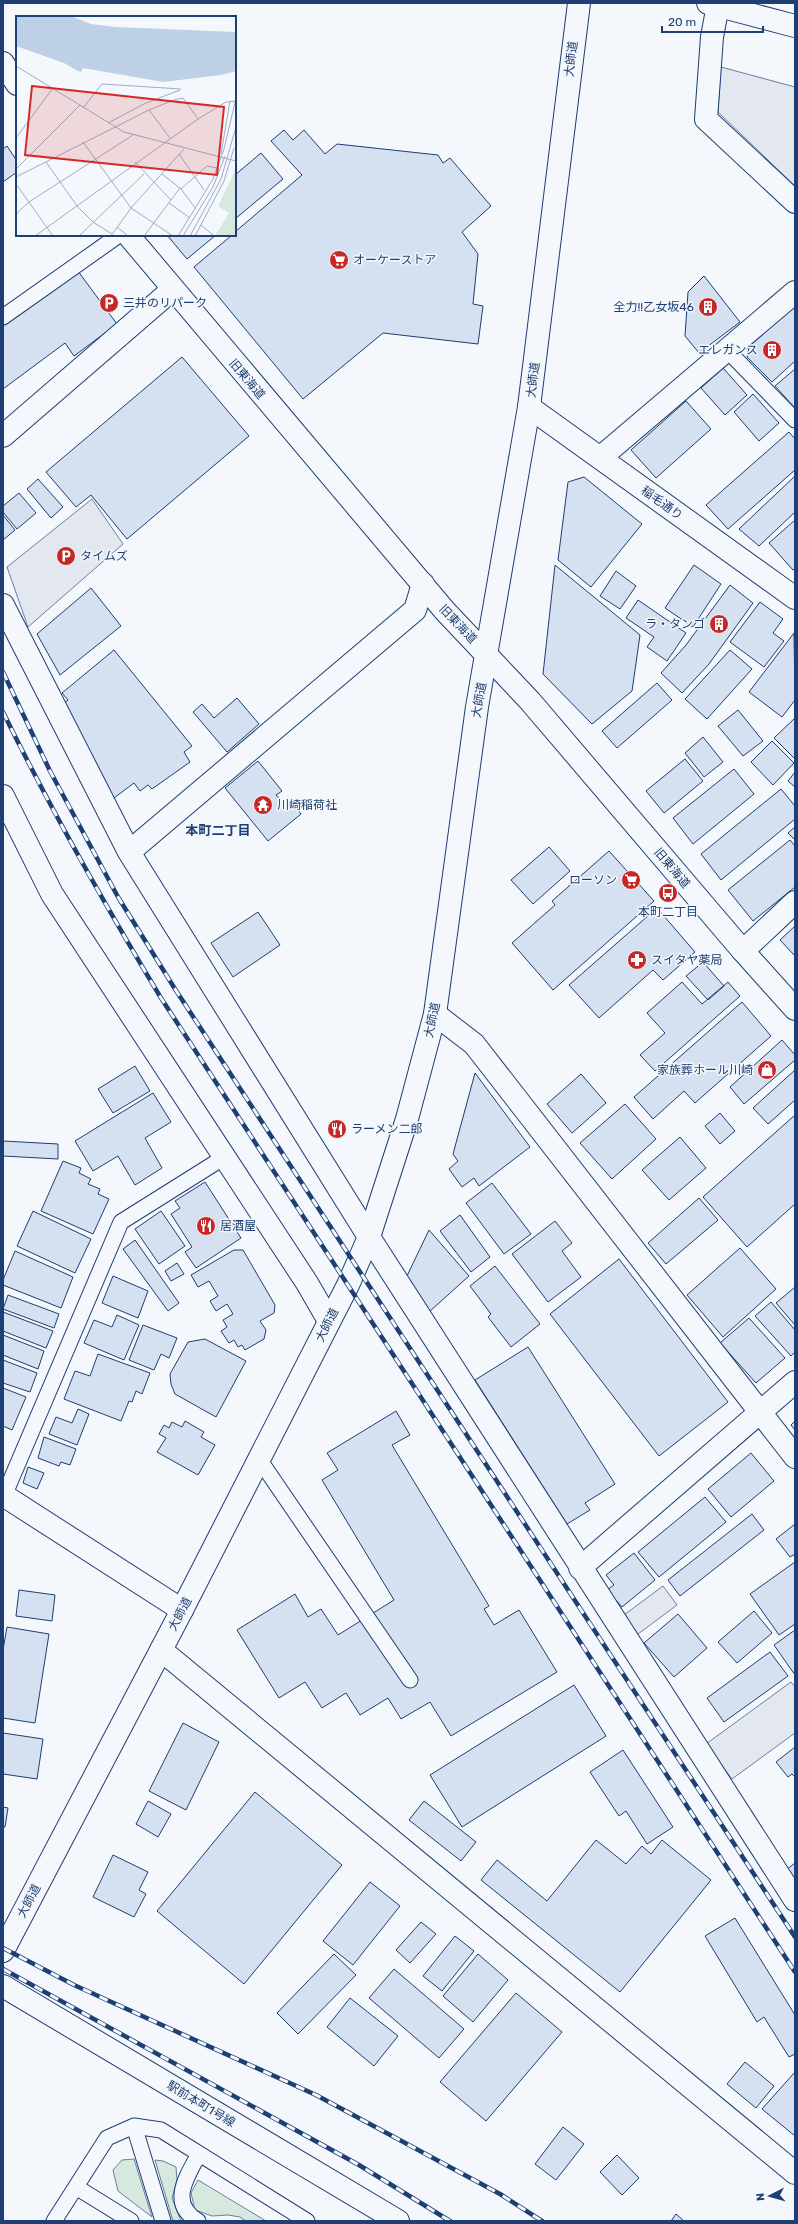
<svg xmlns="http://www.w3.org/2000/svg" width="798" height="2224" viewBox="0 0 798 2224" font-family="Rubik,'Noto Sans JP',sans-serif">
  <rect width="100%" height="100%" fill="#f4f7fb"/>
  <path fill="#d7e8df" stroke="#687fa3" d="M134,2159L152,2217L118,2191L113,2170L122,2160Z
    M155,2160L163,2161L176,2167L177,2180L172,2198L181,2221H173Z
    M198,2180L266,2221H246L240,2217L228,2215L212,2216L195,2210L191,2193Z"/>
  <path fill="#e3e8f0" stroke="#687fa3" d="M721,67L795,87V186L718,112Z
    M92,499L123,544L28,627L7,567Z
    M663,1586L677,1605L634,1637L620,1618Z
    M791,1682L795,1687V1733L732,1779L706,1744Z"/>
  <path fill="#d5e0f0" stroke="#1d3f73" d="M284,130L293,140L304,130L325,154L337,144L438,155L443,163L450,158L491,206L462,232L478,254L473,304L483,306L478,344L383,333L303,399L194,267L232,235H235V232L302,175L271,141Z
    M7,146L17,161V172L3,182V149Z
    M261,153L283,179L235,219V175Z
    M167,235H216L187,259Z
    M72,263L117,324L74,356L65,343L3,389V314Z
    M704,276L740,322L699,353L685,336L688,292Z
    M795,306V361L772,382L747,357L750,343Z
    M182,357L249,436L127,539L91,495L76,507L46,472Z
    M723,368L747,395L725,415L701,388Z
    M795,369V408L775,386Z
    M753,394L779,423L759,441L734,412Z
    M686,401L711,429L656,478L631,450Z
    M789,432L795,439V470L728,529L706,505Z
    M795,476V512L759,546L739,529Z
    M584,477L642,524L591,587L558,560L568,482Z
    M38,479L63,507L51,518L27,489Z
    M19,493L36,513L17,529L3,512V506Z
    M3,515L15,530L3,540Z
    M795,520V569L793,570L769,543Z
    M555,565L640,635L632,691L592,724L543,674Z
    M694,565L721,584L693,627L665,608Z
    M616,571L636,586L620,609L600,596Z
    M730,585L753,603L709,664L682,693L661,673L686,645Z
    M91,588L121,626L60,675L37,634Z
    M638,600L686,633L667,661L647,647L654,637L626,618Z
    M760,602L783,619L773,633L784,641L764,667L730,642Z
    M794,633L795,700L782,717L749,692Z
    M114,650L192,746L184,752L190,762L152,789L148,785L140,791L134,783L114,798L80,752L59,707L68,700L62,693Z
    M730,650L752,669L707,719L685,699Z
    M657,683L672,700L617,748L602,731Z
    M237,698L259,724L227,752L193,712L202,704L214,718Z
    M738,710L763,741L743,756L718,726Z
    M795,718V757L794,758L774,738Z
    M703,737L723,762L704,777L685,753Z
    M772,741L794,763L773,785L751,762Z
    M685,759L703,781L664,813L646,791Z
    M258,761L282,791L276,795L287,808L293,803L301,814L268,841L225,788Z
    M734,769L754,794L693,844L673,818Z
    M795,772V787L788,781Z
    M781,789L795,806V819L721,880L701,854Z
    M795,827V840L788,833Z
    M790,840L795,846V887L753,921L728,890Z
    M549,847L570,871L533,904L511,880Z
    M609,851L654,901L553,990L512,943L555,905L552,901Z
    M657,908L695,952L663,980L653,970L599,1018L569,985Z
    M258,912L280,945L233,977L211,943Z
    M795,926V956L780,940Z
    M703,962L724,986L708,1000L686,976Z
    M682,982L702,1004L728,982L740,996L655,1071L640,1055L665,1033L647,1013Z
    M742,1002L771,1036L695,1103L684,1091L653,1119L634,1097Z
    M782,1040L795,1055V1060L744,1104L730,1087Z
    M135,1066L150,1091L113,1113L98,1089Z
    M795,1070V1100L768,1124L753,1108Z
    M475,1073L530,1147L479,1186L474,1178L462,1187L449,1169L458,1161L453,1154Z
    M581,1074L606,1103L572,1133L547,1104Z
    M153,1093L171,1122L145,1138L162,1168L135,1185L118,1156L93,1171L75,1141Z
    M625,1104L656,1139L612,1179L580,1143Z
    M720,1113L735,1131L720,1144L705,1126Z
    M795,1115V1204L747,1247L703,1197Z
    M680,1137L706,1168L669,1200L642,1170Z
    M3,1141L58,1144V1159L3,1156Z
    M63,1161L81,1168L79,1173L91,1179L88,1184L100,1189L98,1194L109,1199L93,1234L41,1211Z
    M205,1182L241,1238L196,1268L185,1252L192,1247L171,1214L180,1208L175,1201Z
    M492,1183L531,1234L504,1254L466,1203Z
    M699,1198L718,1220L666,1264L648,1243Z
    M33,1211L91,1239L75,1273L17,1246Z
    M161,1211L185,1246L159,1264L135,1229Z
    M460,1215L490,1257L471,1272L440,1231Z
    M555,1221L572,1243L562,1251L581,1277L548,1302L512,1254Z
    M429,1230L469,1276L429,1312L406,1278Z
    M135,1240L179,1303L168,1311L123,1249Z
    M740,1248L776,1289L723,1337L687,1295Z
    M234,1250H243L275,1305L274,1313L260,1321L266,1330L264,1339L245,1350L242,1345L238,1347L234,1340L229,1343L221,1331L227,1327L223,1320L233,1314L227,1304L216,1311L210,1301L218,1296L209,1281L198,1287L191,1275Z
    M15,1251L73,1277L61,1308L3,1285V1280Z
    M619,1259L728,1402L659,1456L550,1314Z
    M177,1263L184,1274L171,1281L165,1271Z
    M495,1266L540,1324L511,1347L488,1317L491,1314L470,1286Z
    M113,1276L148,1291L138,1318L102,1303Z
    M795,1287V1325L776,1303Z
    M8,1295L59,1314L54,1328L3,1309Z
    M771,1302L795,1330V1352L791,1356L755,1316Z
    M3,1312L53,1331L46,1348L3,1331Z
    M117,1315L139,1325L124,1360L84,1343L94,1320L112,1327Z
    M749,1318L785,1358L756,1383L720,1343Z
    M143,1325L177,1338L169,1358L161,1354L154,1370L129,1360Z
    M3,1335L44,1351L38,1369L3,1355Z
    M205,1339L246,1361L216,1417L175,1394L171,1384L170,1374L188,1342Z
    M528,1347L615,1484L585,1503L590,1510L567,1524L475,1380Z
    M98,1354L150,1373L142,1394L136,1391L132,1402L129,1401L121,1421L64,1399L75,1371L90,1376Z
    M3,1360L37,1373L30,1392L3,1383Z
    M3,1388L26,1397L12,1430L3,1426Z
    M78,1409L89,1414L77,1445L49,1434L56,1417L72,1423Z
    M396,1411L410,1435L392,1445L489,1606L484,1609L494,1625L519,1610L557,1672L451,1736L430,1702L401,1719L388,1698L360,1715L346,1693L322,1708L305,1682L279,1698L237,1630L295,1594L308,1617L321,1609L338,1635L394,1600L322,1480L338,1470L327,1453Z
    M185,1421L204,1432L201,1437L215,1445L198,1475L157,1452L166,1438L159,1434L164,1425L169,1428L172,1422L182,1427Z
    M795,1421V1430L791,1425Z
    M44,1437L76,1449L70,1465L61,1462L59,1466L38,1458Z
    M751,1453L774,1481L731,1517L708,1489Z
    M28,1467L44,1473L37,1489L23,1483Z
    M705,1497L726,1522L659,1577L638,1552Z
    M752,1514L764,1530L680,1596L668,1580Z
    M795,1524V1554L790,1557L776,1539Z
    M634,1553L655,1580L622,1607L607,1590L614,1585L606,1575Z
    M795,1562V1624L779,1635L750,1594Z
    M19,1590L55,1595L52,1621L16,1616Z
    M754,1611L772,1633L737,1663L718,1642Z
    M678,1614L707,1648L674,1677L644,1643Z
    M7,1627L49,1634L35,1723L3,1718V1650Z
    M795,1630V1675L774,1645Z
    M770,1652L788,1676L724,1722L707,1698Z
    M574,1685L606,1736L462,1827L430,1775Z
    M183,1723L219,1742L186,1810L149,1791Z
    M3,1733L43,1739L37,1779L3,1774Z
    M795,1747V1777L792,1774L788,1777L776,1762Z
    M623,1750L673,1827L647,1844L626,1811L619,1816L590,1772Z
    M255,1792L342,1865L244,1984L157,1911Z
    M148,1801L171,1814L158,1837L136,1824Z
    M424,1801L476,1842L461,1861L409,1820Z
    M3,1807L8,1808L5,1827H3Z
    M596,1840L626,1864L642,1846L651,1854L662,1840L711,1880L620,1992L481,1880L497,1860L547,1901Z
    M113,1855L148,1872L139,1890L146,1894L134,1917L93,1897Z
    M795,1863V1882L786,1870Z
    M370,1882L400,1906L353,1965L323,1941Z
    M735,1918L795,2015V2054L789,2057L764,2017L757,2022L705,1936Z
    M421,1922L436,1934L410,1963L396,1950Z
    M455,1936L474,1951L442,1991L423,1976Z
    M334,1954L356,1975L298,2034L277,2013Z
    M478,1954L508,1980L473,2022L443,1996Z
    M394,1969L464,2029L439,2058L369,1998Z
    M516,1993L562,2032L486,2121L440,2082Z
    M350,1998L398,2036L374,2066L327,2027Z
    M745,2062L774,2086L756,2108L727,2084Z
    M795,2072V2136L762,2109Z
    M563,2127L584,2144L556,2180L535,2164Z
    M617,2155L639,2178L622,2195L600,2172Z
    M676,2214L684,2221H671Z"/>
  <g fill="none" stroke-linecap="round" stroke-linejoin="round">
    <defs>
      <path id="lane" d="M3,317L119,235
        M727,350L795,420
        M259,1459L410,1680
        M4,1496L121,1222L223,1158
        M134,2126L163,2221
        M76,2187L131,2221
        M54,2221L107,2138L134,2126L161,2130L307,2221
        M198,2221C168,2204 187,2176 199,2154"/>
      <path id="street" d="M718,5L712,37L706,119L795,202
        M529,407L795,598
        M3,436L172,290
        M600,458L795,292
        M3,605L129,852L369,1237L795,1900
        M3,796L52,894L307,1283L329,1321
        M129,852L415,610L423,584
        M743,951L795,902
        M435,1014L474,1044L795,1457
        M3,1495L182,1610
        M580,1568L795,1382
        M161,1650L795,2173
        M3,1986L398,2221"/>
      <path id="secondary" d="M3,63L17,84
        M128,235L445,611L530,701L743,951L795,1009"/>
      <path id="highway" d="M708,3L795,26
        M3,1951L182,1610L348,1285L369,1237L407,1119L435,1014L477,707L529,407L579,3"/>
    </defs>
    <use href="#lane" stroke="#1d3f73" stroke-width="17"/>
    <use href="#street" stroke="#1d3f73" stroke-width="24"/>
    <use href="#secondary" stroke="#1d3f73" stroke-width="24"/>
    <use href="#highway" stroke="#1d3f73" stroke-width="24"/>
    <use href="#lane" stroke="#f4f7fb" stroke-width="15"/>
    <use href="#street" stroke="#f4f7fb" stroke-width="22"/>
    <use href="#secondary" stroke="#f4f7fb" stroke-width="22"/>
    <use href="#highway" stroke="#f4f7fb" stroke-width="22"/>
    <defs>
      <path id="rail" d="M3,672L50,771L118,897L175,989L795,1937
        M3,712C51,810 105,905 161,998L795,1972
        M3,1948L74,1985L316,2095L500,2194L542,2221
        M3,1969L359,2165L450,2221"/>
    </defs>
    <use href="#rail" stroke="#1d3f73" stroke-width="4.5"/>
    <use href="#rail" stroke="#f4f7fb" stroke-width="3" stroke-dasharray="9" stroke-linecap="butt"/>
  </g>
  <defs>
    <symbol id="supermarket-disc" viewBox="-11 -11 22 22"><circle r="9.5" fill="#c62828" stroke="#f4f7fb"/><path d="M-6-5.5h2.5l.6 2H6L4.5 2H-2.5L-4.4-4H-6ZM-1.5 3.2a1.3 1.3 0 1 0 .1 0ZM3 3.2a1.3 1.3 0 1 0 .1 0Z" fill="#fff"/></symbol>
    <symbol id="parking-disc" viewBox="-11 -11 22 22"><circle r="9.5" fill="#c62828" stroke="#f4f7fb"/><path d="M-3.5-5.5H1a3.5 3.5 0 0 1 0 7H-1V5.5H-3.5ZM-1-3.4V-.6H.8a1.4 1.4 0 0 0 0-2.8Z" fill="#fff"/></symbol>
    <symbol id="building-disc" viewBox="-11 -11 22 22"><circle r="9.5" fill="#c62828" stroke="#f4f7fb"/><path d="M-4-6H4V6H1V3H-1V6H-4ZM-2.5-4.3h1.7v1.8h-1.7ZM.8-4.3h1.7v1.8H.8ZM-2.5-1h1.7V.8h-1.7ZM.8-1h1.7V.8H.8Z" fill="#fff"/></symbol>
    <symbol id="temple-disc" viewBox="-11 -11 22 22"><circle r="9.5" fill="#c62828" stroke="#f4f7fb"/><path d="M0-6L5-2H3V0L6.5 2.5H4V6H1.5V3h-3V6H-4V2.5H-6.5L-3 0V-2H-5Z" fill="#fff"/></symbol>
    <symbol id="bus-disc" viewBox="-11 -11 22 22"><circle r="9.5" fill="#c62828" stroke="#f4f7fb"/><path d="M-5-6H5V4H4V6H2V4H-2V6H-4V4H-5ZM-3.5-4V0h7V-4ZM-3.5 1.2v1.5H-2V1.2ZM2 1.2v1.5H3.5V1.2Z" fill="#fff"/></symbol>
    <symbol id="pharmacy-disc" viewBox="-11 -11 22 22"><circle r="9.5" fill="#c62828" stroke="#f4f7fb"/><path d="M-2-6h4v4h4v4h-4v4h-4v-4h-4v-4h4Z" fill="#fff"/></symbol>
    <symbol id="shop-disc" viewBox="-11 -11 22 22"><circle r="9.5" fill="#c62828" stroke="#f4f7fb"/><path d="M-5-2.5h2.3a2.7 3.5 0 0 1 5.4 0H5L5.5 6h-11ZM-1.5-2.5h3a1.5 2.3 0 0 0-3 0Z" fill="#fff"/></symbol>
    <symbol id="restaurant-disc" viewBox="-11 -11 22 22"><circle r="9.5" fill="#c62828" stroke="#f4f7fb"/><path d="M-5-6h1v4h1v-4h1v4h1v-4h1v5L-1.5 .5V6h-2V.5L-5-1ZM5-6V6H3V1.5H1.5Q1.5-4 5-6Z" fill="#fff"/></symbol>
  </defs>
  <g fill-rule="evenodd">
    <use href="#supermarket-disc" x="328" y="249" width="22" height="22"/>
    <use href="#parking-disc" x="98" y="292" width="22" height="22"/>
    <use href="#building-disc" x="697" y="296" width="22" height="22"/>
    <use href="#building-disc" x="761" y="339" width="22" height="22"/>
    <use href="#parking-disc" x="55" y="545" width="22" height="22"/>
    <use href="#building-disc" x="708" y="613" width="22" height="22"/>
    <use href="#temple-disc" x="252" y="794" width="22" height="22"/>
    <use href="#supermarket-disc" x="620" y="869" width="22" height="22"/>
    <use href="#bus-disc" x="657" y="882" width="22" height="22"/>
    <use href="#pharmacy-disc" x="626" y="949" width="22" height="22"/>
    <use href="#shop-disc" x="756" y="1059" width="22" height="22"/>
    <use href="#restaurant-disc" x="326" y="1118" width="22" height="22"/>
    <use href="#restaurant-disc" x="195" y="1215" width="22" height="22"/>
  </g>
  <g text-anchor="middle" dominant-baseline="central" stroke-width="3" stroke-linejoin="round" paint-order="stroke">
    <g font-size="12" fill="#1d3f73" stroke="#f4f7fb">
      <text transform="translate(571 59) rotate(-83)">大師道</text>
      <text transform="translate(247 379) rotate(50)">旧東海道</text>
      <text transform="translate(533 380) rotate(-83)">大師道</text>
      <text transform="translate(662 503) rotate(36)">稲毛通り</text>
      <text transform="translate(458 624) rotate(46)">旧東海道</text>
      <text transform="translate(479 700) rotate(-80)">大師道</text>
      <text transform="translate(672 868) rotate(50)">旧東海道</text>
      <text transform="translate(432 1020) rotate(-78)">大師道</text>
      <text transform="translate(327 1325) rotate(-63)">大師道</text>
      <text transform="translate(180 1614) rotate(-62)">大師道</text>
      <text transform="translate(29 1901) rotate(-62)">大師道</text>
      <text transform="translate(201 2104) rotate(31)">駅前本町1号線</text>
    </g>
    <g font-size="12" fill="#1d3f73" stroke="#f4f7fb" text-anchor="start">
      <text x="353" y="260">オーケーストア</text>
      <text x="123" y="303">三井のリパーク</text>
      <text x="694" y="307" text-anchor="end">全力!!乙女坂46</text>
      <text x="758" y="350" text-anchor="end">エレガンス</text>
      <text x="80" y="556">タイムズ</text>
      <text x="705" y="624" text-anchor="end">ラ・タンゴ</text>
      <text x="277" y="805">川崎稲荷社</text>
      <text x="617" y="880" text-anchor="end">ローソン</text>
      <text x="668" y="912" text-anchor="middle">本町二丁目</text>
      <text x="651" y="960">スイタヤ薬局</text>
      <text x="753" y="1070" text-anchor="end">家族葬ホール川崎</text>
      <text x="351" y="1129">ラーメン二郎</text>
      <text x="220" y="1226">居酒屋</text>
    </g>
    <g font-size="13" font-weight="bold" fill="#1d3f73" stroke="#f4f7fb">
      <text x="218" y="830">本町二丁目</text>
    </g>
  </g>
  <g transform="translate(16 16)">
    <rect width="220" height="220" fill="#f4f7fb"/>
    <path d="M220,153V220H199L213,197L202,190Z" fill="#d7e8df"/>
    <path d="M0,0H55L75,8L99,11L220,16V55L205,59L147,66L67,52L65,56L62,55L48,47L0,30Z" fill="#bed0e5"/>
    <path fill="none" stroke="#9eadc5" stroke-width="1" d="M0,50L108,116L220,145M67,92L86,68L165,73M133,94L154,122M92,107L130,87L164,74M0,122L37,72M67,126L115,192L157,220M163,138L188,174M205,138L214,85M30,146L61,190L77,206L96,218M119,146L155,184M0,153L64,89M146,158L165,173L180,193M0,161L133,94L158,84L167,82L182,103M0,168L37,220M165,173L191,150L201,152M153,187L174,202M0,198L13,186L117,119M185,209L198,220M101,211L112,220M19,220L182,103L210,86L220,85M63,220L128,158M95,220L115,192L168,133M128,220L164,172M162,220L197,163L208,133L220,82M167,220L197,171L209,140M174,220L205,163L220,111M179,220L208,165L218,132"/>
    <path fill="#d62828" fill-opacity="0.15" stroke="#d62828" stroke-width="2" d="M16,70L208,91L201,159L9,139Z"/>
    <rect width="220" height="220" fill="none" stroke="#1d3f73" stroke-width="2"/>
  </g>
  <rect width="798" height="2224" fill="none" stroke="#1d3f73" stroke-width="8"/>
  <g transform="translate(770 2196) rotate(264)" stroke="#f4f7fb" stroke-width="3" paint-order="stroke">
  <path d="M0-3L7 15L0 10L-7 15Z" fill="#1d3f73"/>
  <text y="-6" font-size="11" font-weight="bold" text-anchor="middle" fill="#1d3f73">N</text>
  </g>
  <path d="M662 26v6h101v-6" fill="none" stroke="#1d3f73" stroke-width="2"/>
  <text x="668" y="26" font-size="12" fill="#1d3f73" stroke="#f4f7fb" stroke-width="3" paint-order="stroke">20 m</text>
</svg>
